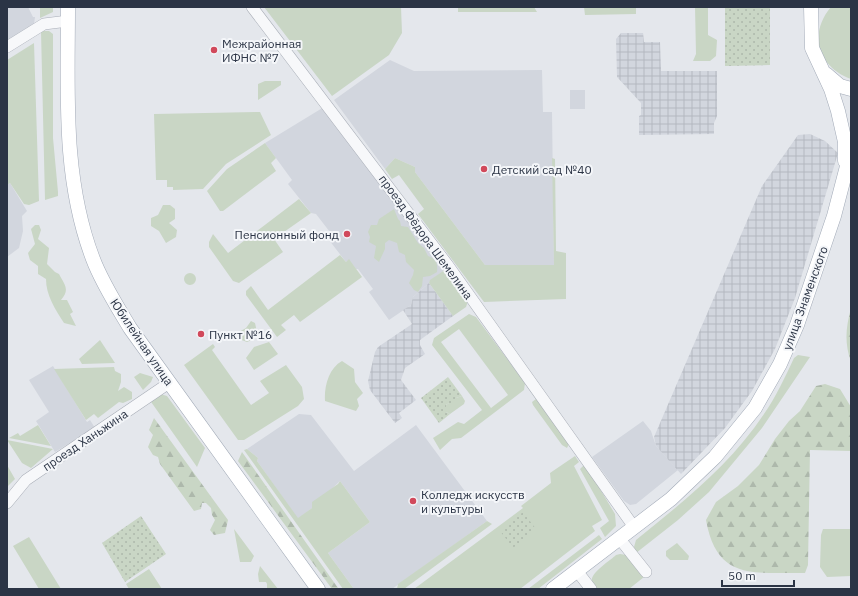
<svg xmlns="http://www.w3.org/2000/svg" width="858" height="596" viewBox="0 0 858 596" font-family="'IBM Plex Sans',sans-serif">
  <defs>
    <pattern id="industrial-grid" width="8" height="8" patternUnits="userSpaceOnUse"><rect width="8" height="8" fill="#d2d6de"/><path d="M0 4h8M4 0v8" fill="none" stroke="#b4b8c0"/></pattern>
    <pattern id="forest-firs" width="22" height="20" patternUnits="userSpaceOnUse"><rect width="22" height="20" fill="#c9d6c5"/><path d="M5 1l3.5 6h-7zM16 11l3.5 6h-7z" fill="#adb8ab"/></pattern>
    <pattern id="park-dots" width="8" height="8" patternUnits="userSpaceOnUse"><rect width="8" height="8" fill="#c9d6c5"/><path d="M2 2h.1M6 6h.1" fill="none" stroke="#adb8ab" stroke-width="1.8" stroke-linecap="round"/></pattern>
  </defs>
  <rect width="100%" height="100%" fill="#e4e7ec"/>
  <path fill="#d2d6de" d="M7,7H28L33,17H35L34,24L7,42Z
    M390,60L414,71L542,70L543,112H552L554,265H485L415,172V167L395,158L385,169L334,100Z
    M570,90H585V109H570Z
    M324,107L446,269L431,280L429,283L413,297L411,305L389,320L369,292L373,289L358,269H356L349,260L346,262L329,240L333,236L316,214L311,213L288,184L292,180L265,143Z
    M10,183L27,211L22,216L23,231L19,248L7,257V185Z
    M53,366L87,422L90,420L95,428L77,441L76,439L55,452L36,421L49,412L29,380Z
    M299,414L311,415L354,471L416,425L487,521L392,589H354L328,553L370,522L340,481L312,508L298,519L257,461L258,458L247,449Z
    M643,421L651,431L656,446L678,470L636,504L630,505L624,501L592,457Z"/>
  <path fill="url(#industrial-grid)" d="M621,33H643L644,42H660L661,71H717V116L714,123V134L639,135V116L641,115V103L617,77L616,39Z
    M810,134L825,141L838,153L795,298L775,349L752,391L725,428L681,474L656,446L654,437L762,186L798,135Z
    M429,283L453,316L420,340V345L425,354L405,368L401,380L416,400L399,413L402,418L395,423L370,390L368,381L375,352L378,347L412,324L403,310L411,305L413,297Z"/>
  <path fill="#c9d6c5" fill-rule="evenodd" d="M40,7H53V12L40,18Z
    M264,7H401L402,33L389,55L332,96Z
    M458,7H534L537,12H458Z
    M584,7H636V14L585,15Z
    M695,7H708V35L717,40L716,56L710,61H693L696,54Z
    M831,7H851V79C818,67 808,34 831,7Z
    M41,31H49L53,34V138L58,192V196L45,200Z
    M34,43L39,201L29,205L24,204L10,183L7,185V60Z
    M265,81H281V85L258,100V84Z
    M260,112L271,135L226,164L203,189L173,190V187H167V180H156L154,114Z
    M265,143L276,158L271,163L276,171L223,211H220L207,191L227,169Z
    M395,158L415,167V172L485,265H554L552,158L555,159L556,251L566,253V299L484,302L418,214L424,209L399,175L392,179L385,169Z
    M299,199L311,213L274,239L283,252L239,283L233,281L209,247V242L213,234L228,253Z
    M163,205H170L175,209V219L169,223L177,230L176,237L166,243L159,231L151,226V218L158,215Z
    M394,209L398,219L400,221L401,226L408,227L418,243L424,248L428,256C436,259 438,263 437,272L430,276L423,277L422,286L418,292L414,290L409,283L413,275L414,270L406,262L405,255L399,252L397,243L389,240L385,243V249L379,262L374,258L376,246L369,242L370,237L368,232L371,225H377L379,219Z
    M35,225H39L41,230L38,239L49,248L47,264L55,272L59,274C65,285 70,290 61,300H67L73,312L70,314L76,326L64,323C55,309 46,295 46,279L38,274V266L30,260L28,253L35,244L31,229Z
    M340,255L346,262L349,259L362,277L300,322L294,315L281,325L286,330L277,337L246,295V291L251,286L268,310Z
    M446,269L468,301L466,307L453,316L429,283L430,280Z
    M184 279a6 6 0 1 1 12 0a6 6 0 1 1-12 0Z
    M469,314L476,317L522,379L525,383L524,390L461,438L452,439L440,450L433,438L458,422L464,424L482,410L432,345L434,338ZM459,329L508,395L491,408L441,342Z
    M251,321L255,323L257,332L254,339L247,342L239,339V332L246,328Z
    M100,340L115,363L82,364L79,359Z
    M269,342L278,354L254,370L246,358L254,347Z
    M213,344L215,347L212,350L251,405L269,393L260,381L286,365L302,387L304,399L298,406L244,440H238L184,365Z
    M798,355L810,357L762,428L709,492L678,520L636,553L634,547L636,540C683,502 730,465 764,414C776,397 785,377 794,358Z
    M342,361L354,369L355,382L363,393L357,399L359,406L356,411L325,401C324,386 329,368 342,361Z
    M114,367L115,371L121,374V382L118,391L124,387L132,392V399L123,403L119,402L98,418L94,414L86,420L54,369Z
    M140,373L153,377L151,382L143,390L134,377Z
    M160,394L167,396L205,448L197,467L149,399Z
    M462,396L465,401L464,404L450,414L446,412V405L456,398Z
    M536,399L569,444L567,448L562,445L533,405L532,402Z
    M38,425L51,446L9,438L18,433L20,436Z
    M7,440L53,449L31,468L22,463Z
    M247,449L258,458L257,461L298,518L312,508V502L338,484L340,481L370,522L328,553L354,589H343L244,450Z
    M575,456L579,462L574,466L602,520L592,526L595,531L520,589H414L523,508L521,506L551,483L550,473Z
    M585,464L615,514L616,526L605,537L600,528L609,521L580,469Z
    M7,465L15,479L7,487Z
    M487,521L492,524L404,589H397L398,584Z
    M234,529L254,556L251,562H240Z
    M823,529H851V576L827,577L820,567L821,535Z
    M599,535L602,539L538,589H528Z
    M29,537L61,589H39L13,546Z
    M677,543L689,556L688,560H670L666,556V551Z
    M620,554L626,555L644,577L629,589H597C595,587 592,584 592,581C590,573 611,560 616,555Z
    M260,566L278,589H267V584L266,582H259L258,574Z
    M149,569L162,589H129L126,584Z"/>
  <path fill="url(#forest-firs)" d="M851,308V362C844,342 846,327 851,308Z
    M825,384L840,389L851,407V451L810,450L808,565L805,573C755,572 717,582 706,520L716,502L738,486L759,465L775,439L789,421L800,411L816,386Z
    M154,418L228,520L225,533L214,535L210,530L215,520L212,515L211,508L206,503H202L201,509L194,511L160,464L158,457L153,455L148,447L153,435L149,430Z
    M242,452L338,588L339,589H332L238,461Z"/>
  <path fill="url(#park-dots)" d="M725,7H770V65L725,66Z
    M448,377L462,396L456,398L454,404L449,403L446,405V412L450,414L439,423L421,398Z
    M523,512L536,529L513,548L500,531Z
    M141,516L166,554L125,582L102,543Z"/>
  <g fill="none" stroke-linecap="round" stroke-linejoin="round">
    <defs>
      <path id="minor" d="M252,7L447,264L634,527
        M7,47L44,24L68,21
        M7,503L26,480L169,383
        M619,538L646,572
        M577,571L591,589"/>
      <path id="major" d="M68,7C68,91 62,178 93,259C102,283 117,306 130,328L318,589
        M811,7L812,48L831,89L838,111L845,142V161
        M826,74L840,86L851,89
        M553,589L671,499L715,457L755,408L780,364L797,325L834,216L851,151"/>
    </defs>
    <use href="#minor" stroke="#a9aeb7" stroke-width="12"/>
    <use href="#major" stroke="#a3abb8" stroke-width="15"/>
    <use href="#minor" stroke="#f7f8fa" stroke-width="11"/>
    <use href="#major" stroke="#fff" stroke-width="14"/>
  </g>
  <g fill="#d1495b" stroke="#f4f6f9" stroke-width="1.5">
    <circle cx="214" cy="50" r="4"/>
    <circle cx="484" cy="169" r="4"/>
    <circle cx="347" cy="234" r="4"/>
    <circle cx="201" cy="334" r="4"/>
    <circle cx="413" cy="501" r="4"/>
  </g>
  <g text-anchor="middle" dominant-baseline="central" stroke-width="4" stroke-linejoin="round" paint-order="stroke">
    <g font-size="12" fill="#2b3445" stroke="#f4f6f9" text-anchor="start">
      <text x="222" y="43">Межрайонная<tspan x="222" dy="14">ИФНС №7</tspan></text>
      <text x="492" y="169">Детский сад №40</text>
      <text x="339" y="234" text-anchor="end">Пенсионный фонд</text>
      <text x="209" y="334">Пункт №16</text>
      <text x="421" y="494">Колледж искусств<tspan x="421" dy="14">и культуры</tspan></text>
    </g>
    <g font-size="12" fill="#2b3445" stroke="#f4f6f9">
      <text transform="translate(426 237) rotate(54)">проезд Фёдора Шемелина</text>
      <text transform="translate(805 298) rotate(-70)">улица Знаменского</text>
      <text transform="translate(142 342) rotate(56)">Юбилейная улица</text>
      <text transform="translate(85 440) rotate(-34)">проезд Ханьжина</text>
    </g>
  </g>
  <rect width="858" height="596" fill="none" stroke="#2b3445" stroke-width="16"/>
  <path d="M722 580v6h72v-6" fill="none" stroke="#2b3445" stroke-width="2"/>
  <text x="728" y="580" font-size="12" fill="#2b3445" stroke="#f4f6f9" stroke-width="3" paint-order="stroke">50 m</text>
</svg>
